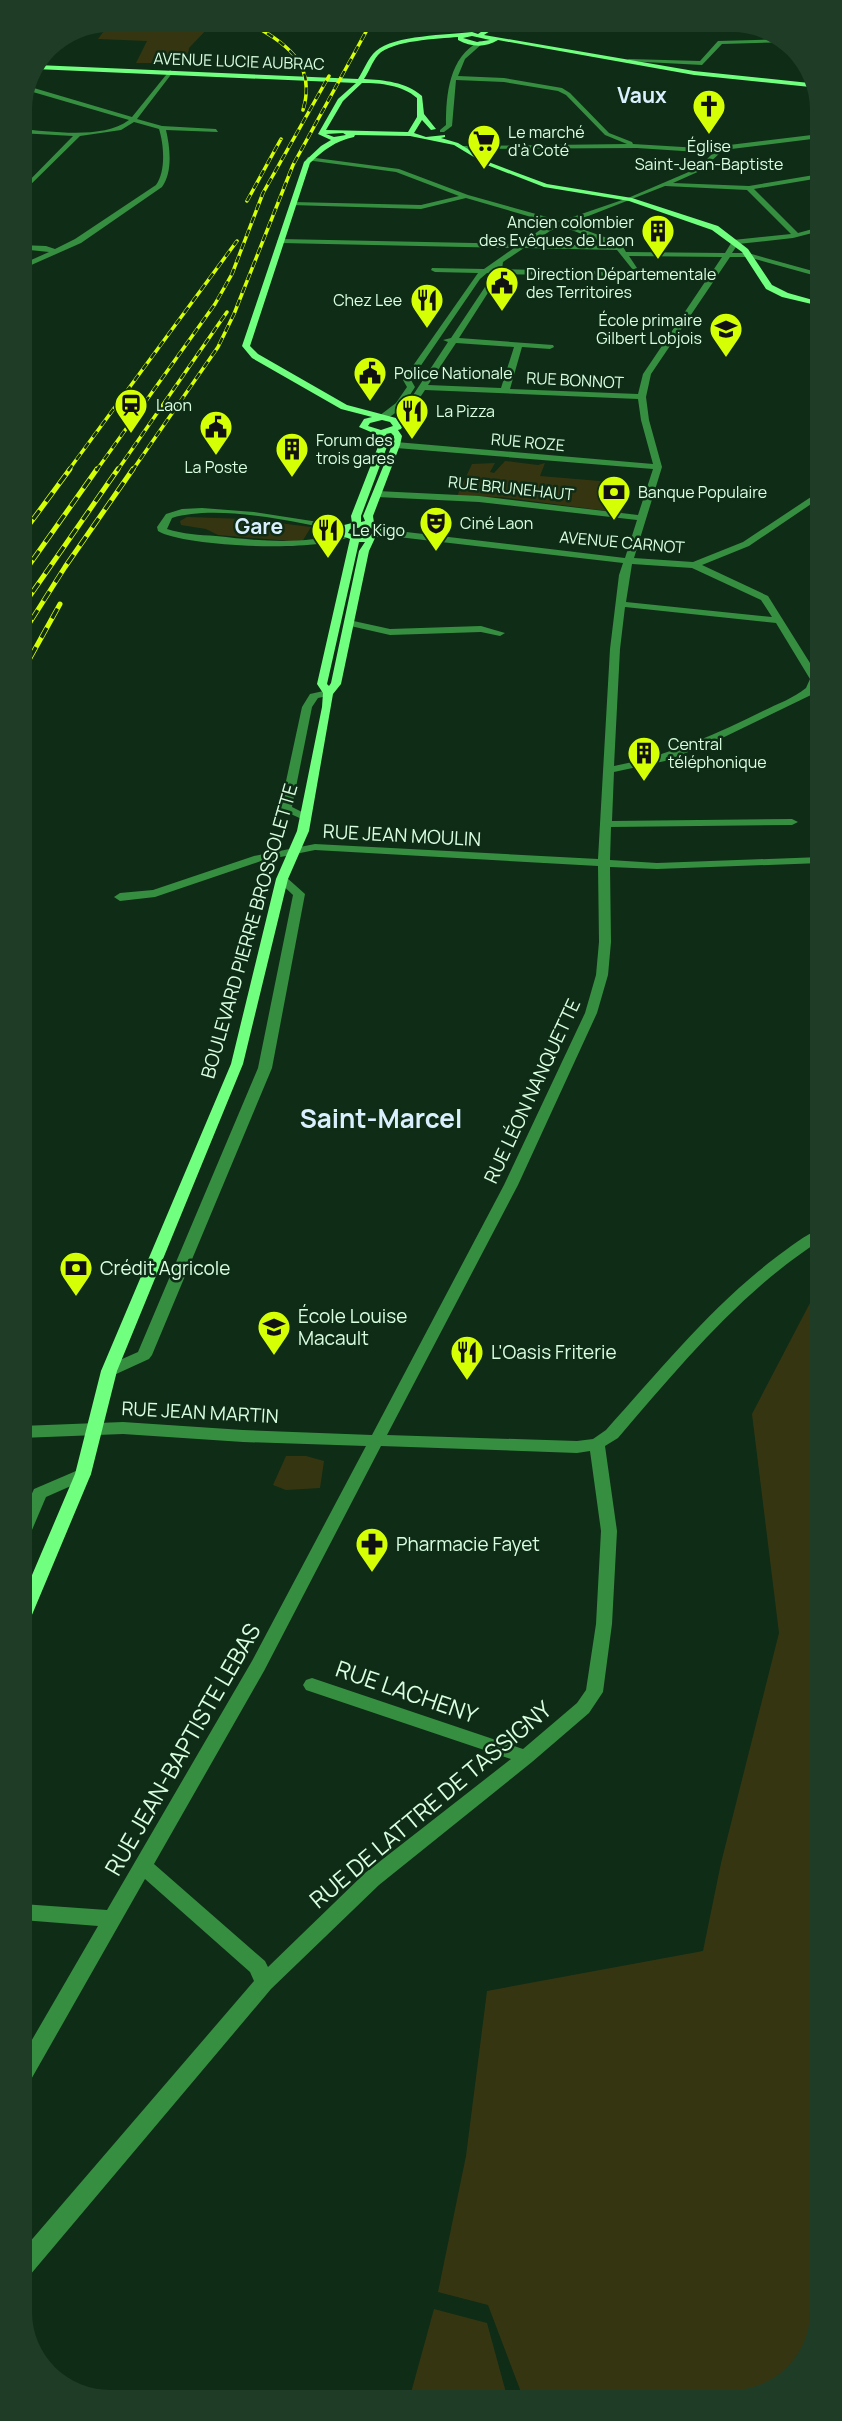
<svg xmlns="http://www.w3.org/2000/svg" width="842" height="2421" viewBox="0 0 842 2421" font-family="Manrope,sans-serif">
  <rect width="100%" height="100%" fill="#0f2c16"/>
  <path fill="#353611" d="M167,19L208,20L209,27L189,48L187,63H136L147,41L98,39L109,24L166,25Z
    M505,461L538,465L545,463L540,476L612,482L609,490L629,492L622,513L501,497L457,496L472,464L495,463L490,472L494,473Z
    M187,517L245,519L311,527L302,542L218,535L206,529L181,525L180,521Z
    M821,1282L823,2312L804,2367L756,2399L524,2400L488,2305L438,2292L466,2156L487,1991L703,1951L721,1863L779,1633L752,1414Z
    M286,1456H306L324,1461L320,1488L286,1490L273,1485Z
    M434,2309L487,2323L508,2400H409Z"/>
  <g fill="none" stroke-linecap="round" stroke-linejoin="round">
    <path fill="#368e40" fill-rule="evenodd" d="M469,25L491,26L494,28H467Z
      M787,39L792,42L722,44L702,65L626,61L629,59L700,61L718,41Z
      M480,41L483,43L465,59L458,76L504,78L562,88L570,93L609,133L632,142L633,144L716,149L721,146L820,134V138L723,150L702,170L673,183L749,186L820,174V178L754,189L798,233L820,227V231L793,238L738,244L732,253H748L820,273V277L748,257H730L651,374L646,397L649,420L662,467L634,558L693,562L743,542L820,491V498L749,546L702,565L768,596L820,679L811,695L714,742L665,761L614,772L612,821L792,819L798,822L792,825L611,827L610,860L657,863L821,857V863L657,869L610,867L611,942L608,975L597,1013L518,1185L387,1435L577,1441L593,1439L606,1430C660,1370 711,1307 775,1258C789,1248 805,1234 821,1229V1240C740,1292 680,1366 618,1438L605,1446L617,1531L612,1624L603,1692L589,1713L532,1762L379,1885L271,1989L30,2275L22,2278V2251L254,1981L250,1972L145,1879L29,2083L22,2085V2057L98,1926L22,1920V1904L107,1910L252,1661L366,1446L243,1442L123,1434L21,1438V1426L123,1422L243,1430L372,1435L504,1185L585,1013L596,975L599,942L598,866L315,850L261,861L155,897L120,901L114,897L120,893L153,890L254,856L315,844L598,859L610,649L619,575L623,563L381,535L376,532L381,529L625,558L637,520L479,502L377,497L373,494L377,491L479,496L638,515L653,469L396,448L392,445L396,442L653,464L641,420L638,399L425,390L401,426H395L394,424L448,342L443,340L451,338L491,278L493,273H487L480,279L411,380L415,387C407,400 396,419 379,420V416L396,403L407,387L403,380L478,273L435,272L431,270L432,268L484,269L514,248L281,243L277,241L281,239L521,244L544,227L555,224L466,198L421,209L291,205L293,202L421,205L459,196L396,172L306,160L308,157L399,169L468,195L561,221L628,198L698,168L713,153L637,148L461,149L463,146L627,144L605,135L566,95L558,91L504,82L456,80L452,126L444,132H440V130L446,125C446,94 449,57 480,41ZM665,186L747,190L791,234L733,240L725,253L626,252L621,243L568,224ZM561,226L613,246L530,244L550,231ZM524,248L617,250L633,270L637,268L629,256L722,257L714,269L620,272L502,269L503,262ZM711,273L643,374L638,394L510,389L522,347L550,349L554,347L553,345L459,338L500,274L620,276ZM456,343L514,347L501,388L428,385ZM632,564L692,568L761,600L772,617L626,602ZM625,607L776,623L810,679L806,688C794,698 777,704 763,711C715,735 667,756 614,766L620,649ZM381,1446L577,1453L590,1451L601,1531L596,1624L586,1690L577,1703L523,1749L312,1678L306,1680L303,1685L306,1690L511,1759L365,1873L268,1967L265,1961L154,1864L264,1671Z
      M170,70L173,72L137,119L162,126L216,129L218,132L166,130C170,147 173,172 162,187L81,243L20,270V265L49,252L20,249V245L46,246L55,249L75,239L156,185C166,171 164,145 159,129L134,122L121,130L80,136L20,195V190L73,136L19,133V129C51,131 102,140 129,120L26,90L27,86L132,117Z
      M202,508L254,512L344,526L349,529L344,532C297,522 218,504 172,518L167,529C183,534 199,535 216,536C260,541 302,545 345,533L350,536C324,553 183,547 158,531L157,527L166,514L182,509Z
      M349,620L390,629L481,626L505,633L500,636L481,632L390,635L346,625V621Z
      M328,690L333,693L332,695L318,698L312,707L292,807L310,816V820L306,821L280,809L302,707L310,694Z
      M282,875L286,877L305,894L272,1068L152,1355L149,1359L114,1375H104L101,1371L104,1367L138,1352L258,1068L293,895L276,879Z
      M83,1468L89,1470L91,1474L89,1478L46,1497L29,1537L27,1541L21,1543V1518L34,1489Z"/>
    <path fill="#70ff7e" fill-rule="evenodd" d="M500,19H508L484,35L694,71L819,84L820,88L694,75L498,40C485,48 471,47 458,40V37C438,39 392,40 378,55C372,62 369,72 364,79C384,80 406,82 422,96L424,114L436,129L431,130L422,120L414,133L426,137L445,135V137L441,138L458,143L491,163L547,184L632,198L718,226L748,249L772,285L788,293L820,302V306L782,297L766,289L742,252L712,230L629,201L544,187L487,165L454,145L410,136L355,135L354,137C335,141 324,150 310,163L250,346L258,354L347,405L396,418L402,427L401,429L398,430L402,436L400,445L373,516L374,523L381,525L385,534L375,538L369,551L341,684L333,694L309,831L288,879L243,1064L117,1371L91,1474L29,1622L27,1627L21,1628V1601L75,1474L101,1371L231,1064L276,879L297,831L322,707L323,693L317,684L350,539L338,534L344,525L352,523L351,516L381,439L378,435L359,427L364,419L372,417L341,409L252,358L242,346L304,162L321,146L331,140L318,134L338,99L356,83L35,69L37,65L358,79C364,70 368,58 376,51C394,35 448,35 472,32L478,34ZM472,36L490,40L477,42L463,38ZM362,83C381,83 402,85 417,98V117L408,132L326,130L343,101ZM343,133L346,135L334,137L326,134ZM382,420L390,422L393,426L381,430L368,426L370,423ZM391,433L394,436L392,445L363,516L365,521L361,522V516L388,444L389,439L386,434ZM364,527L374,529L375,533L361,537L348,533L350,529ZM359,542H365L359,551L331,683L329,686L327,684Z"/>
    <defs>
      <path id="rail-far1" d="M243,19C281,41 318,60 303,110
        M247,201L281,139
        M68,471L237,241
        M96,471L215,304L232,274L263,193L329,76
        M117,471L227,312
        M132,471L218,347L234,314L293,165L373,19"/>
      <path id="rail" d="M20,537L70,469
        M20,578L97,469
        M20,610L118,469
        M20,638L65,567L133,469
        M20,676L60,604"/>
    </defs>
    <use href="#rail-far1" stroke="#d5ff05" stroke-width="3.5"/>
    <use href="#rail" stroke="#d5ff05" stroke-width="5"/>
    <use href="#rail-far1" stroke="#0f2c16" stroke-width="2.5" stroke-dasharray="7" stroke-linecap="butt"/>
    <use href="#rail" stroke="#0f2c16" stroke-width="3.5" stroke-dasharray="11" stroke-linecap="butt"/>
  </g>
  <defs>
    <symbol id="church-pin" viewBox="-11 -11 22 30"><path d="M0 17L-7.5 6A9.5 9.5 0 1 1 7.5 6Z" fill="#d5ff05" stroke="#0f2c16"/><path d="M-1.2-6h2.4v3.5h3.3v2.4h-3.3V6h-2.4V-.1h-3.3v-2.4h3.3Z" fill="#111"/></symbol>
    <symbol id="supermarket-pin" viewBox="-11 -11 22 30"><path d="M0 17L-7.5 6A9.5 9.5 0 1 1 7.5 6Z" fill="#d5ff05" stroke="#0f2c16"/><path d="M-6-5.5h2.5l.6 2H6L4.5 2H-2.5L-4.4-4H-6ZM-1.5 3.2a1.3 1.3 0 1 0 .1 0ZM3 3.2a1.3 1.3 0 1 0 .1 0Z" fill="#111"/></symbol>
    <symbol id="building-pin" viewBox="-11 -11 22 30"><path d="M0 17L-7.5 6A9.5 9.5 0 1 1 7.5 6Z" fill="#d5ff05" stroke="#0f2c16"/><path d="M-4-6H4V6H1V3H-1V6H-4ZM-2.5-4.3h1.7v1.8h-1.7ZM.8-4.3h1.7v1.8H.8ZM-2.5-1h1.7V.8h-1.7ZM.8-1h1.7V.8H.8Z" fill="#111"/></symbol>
    <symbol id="civic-pin" viewBox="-11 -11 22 30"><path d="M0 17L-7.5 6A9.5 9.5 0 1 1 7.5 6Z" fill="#d5ff05" stroke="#0f2c16"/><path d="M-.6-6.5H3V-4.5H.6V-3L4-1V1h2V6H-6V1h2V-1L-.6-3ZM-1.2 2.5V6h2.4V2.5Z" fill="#111"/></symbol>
    <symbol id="restaurant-pin" viewBox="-11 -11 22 30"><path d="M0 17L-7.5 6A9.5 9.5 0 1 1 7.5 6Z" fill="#d5ff05" stroke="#0f2c16"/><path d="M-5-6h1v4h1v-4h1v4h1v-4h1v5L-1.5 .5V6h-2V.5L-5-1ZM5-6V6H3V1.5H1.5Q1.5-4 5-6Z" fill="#111"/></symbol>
    <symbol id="school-pin" viewBox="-11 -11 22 30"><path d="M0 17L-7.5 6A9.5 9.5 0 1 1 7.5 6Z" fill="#d5ff05" stroke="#0f2c16"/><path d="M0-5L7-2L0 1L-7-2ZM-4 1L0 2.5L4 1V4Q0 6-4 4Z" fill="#111"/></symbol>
    <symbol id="station-pin" viewBox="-11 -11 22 30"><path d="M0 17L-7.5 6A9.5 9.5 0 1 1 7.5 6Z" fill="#d5ff05" stroke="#0f2c16"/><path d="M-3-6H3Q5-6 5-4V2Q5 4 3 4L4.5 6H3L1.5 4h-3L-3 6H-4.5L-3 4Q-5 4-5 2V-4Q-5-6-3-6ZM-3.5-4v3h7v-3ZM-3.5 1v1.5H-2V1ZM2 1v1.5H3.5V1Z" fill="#111"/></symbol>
    <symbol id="bank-pin" viewBox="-11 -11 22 30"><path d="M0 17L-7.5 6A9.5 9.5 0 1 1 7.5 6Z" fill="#d5ff05" stroke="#0f2c16"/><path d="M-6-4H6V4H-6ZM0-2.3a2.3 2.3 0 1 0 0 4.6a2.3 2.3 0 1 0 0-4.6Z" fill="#111"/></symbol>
    <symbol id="theatre-pin" viewBox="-11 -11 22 30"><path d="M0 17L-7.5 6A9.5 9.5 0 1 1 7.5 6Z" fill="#d5ff05" stroke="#0f2c16"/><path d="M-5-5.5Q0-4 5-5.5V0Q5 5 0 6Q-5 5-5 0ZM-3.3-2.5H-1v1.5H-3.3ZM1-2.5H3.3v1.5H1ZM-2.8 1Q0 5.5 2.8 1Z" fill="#111"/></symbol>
    <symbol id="pharmacy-pin" viewBox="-11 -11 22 30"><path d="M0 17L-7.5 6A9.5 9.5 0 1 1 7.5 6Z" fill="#d5ff05" stroke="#0f2c16"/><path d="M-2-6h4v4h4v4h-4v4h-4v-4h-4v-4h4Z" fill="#111"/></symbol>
  </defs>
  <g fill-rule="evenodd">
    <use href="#church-pin" x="690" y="87" width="38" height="52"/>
    <use href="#supermarket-pin" x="465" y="122" width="38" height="52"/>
    <use href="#building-pin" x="639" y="212" width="38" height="52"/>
    <use href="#civic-pin" x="483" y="264" width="38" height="52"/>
    <use href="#restaurant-pin" x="408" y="281" width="38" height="52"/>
    <use href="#school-pin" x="707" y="310" width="38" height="52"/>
    <use href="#civic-pin" x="351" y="354" width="38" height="52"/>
    <use href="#station-pin" x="112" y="386" width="38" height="52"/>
    <use href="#restaurant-pin" x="393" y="392" width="38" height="52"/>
    <use href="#civic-pin" x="197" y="408" width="38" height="52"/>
    <use href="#building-pin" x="273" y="430" width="38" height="52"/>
    <use href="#bank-pin" x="595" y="473" width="38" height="52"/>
    <use href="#theatre-pin" x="417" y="504" width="38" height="52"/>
    <use href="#restaurant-pin" x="309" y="511" width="38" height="52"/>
    <use href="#building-pin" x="625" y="734" width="38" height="52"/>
    <use href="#bank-pin" x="57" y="1249" width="38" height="52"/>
    <use href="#school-pin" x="255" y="1308" width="38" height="52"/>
    <use href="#restaurant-pin" x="448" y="1333" width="38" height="52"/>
    <use href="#pharmacy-pin" x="353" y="1525" width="38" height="52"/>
  </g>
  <g text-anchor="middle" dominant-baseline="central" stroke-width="5" stroke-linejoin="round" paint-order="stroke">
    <g font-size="16" fill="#d9ffe0" stroke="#0f2c16">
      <text transform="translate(239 61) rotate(2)">AVENUE LUCIE AUBRAC</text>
      <text transform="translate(575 380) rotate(3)">RUE BONNOT</text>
      <text transform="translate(528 442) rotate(5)">RUE ROZE</text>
      <text transform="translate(511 488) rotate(6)">RUE BRUNEHAUT</text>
      <text transform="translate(622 542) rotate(5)">AVENUE CARNOT</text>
    </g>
    <g font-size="16" fill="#d9ffe0" stroke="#0f2c16" text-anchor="start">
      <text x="508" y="132">Le marché<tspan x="508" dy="18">d'à Coté</tspan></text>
      <text x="709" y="146" text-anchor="middle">Église<tspan x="709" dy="18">Saint-Jean-Baptiste</tspan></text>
      <text x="634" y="222" text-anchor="end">Ancien colombier<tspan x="634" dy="18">des Evêques de Laon</tspan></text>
      <text x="526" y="274">Direction Départementale<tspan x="526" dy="18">des Territoires</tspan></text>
      <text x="402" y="300" text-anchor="end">Chez Lee</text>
      <text x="702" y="320" text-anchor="end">École primaire<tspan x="702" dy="18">Gilbert Lobjois</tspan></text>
      <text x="394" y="373">Police Nationale</text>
      <text x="156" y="405">Laon</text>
      <text x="436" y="411">La Pizza</text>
      <text x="316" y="440">Forum des<tspan x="316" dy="18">trois gares</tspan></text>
      <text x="216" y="467" text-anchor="middle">La Poste</text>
      <text x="638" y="492">Banque Populaire</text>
      <text x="460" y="523">Ciné Laon</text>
      <text x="352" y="530">Le Kigo</text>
      <text x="668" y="744">Central<tspan x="668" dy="18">téléphonique</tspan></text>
    </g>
    <g font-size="19" fill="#d9ffe0" stroke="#0f2c16">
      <text transform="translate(402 835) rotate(3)">RUE JEAN MOULIN</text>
      <text transform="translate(249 931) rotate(-74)">BOULEVARD PIERRE BROSSOLETTE</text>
      <text transform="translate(532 1091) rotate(-65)">RUE LÉON NANQUETTE</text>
      <text transform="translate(200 1412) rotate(3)">RUE JEAN MARTIN</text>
    </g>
    <g font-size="19" fill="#d9ffe0" stroke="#0f2c16" text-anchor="start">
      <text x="100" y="1268">Crédit Agricole</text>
      <text x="298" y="1316">École Louise<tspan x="298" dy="22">Macault</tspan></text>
      <text x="491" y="1352">L'Oasis Friterie</text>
      <text x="396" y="1544">Pharmacie Fayet</text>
    </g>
    <g font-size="21" font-weight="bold" fill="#dbf0ff" stroke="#0f2c16">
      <text x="642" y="95">Vaux</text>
      <text x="259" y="526">Gare</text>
    </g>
    <g font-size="23" fill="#d9ffe0" stroke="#0f2c16">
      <text transform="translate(407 1691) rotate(19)">RUE LACHENY</text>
      <text transform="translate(182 1749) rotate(-60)">RUE JEAN-BAPTISTE LEBAS</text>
      <text transform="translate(430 1804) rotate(-40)">RUE DE LATTRE DE TASSIGNY</text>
    </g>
    <g font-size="26" font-weight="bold" fill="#dbf0ff" stroke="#0f2c16">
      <text x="381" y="1118">Saint-Marcel</text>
    </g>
  </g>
  <path d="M0 0H842V2421H0ZM110 32H732A78 78 0 0 1 810 110V2312A78 78 0 0 1 732 2390H110A78 78 0 0 1 32 2312V110A78 78 0 0 1 110 32Z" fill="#1f3d26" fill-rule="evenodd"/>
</svg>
